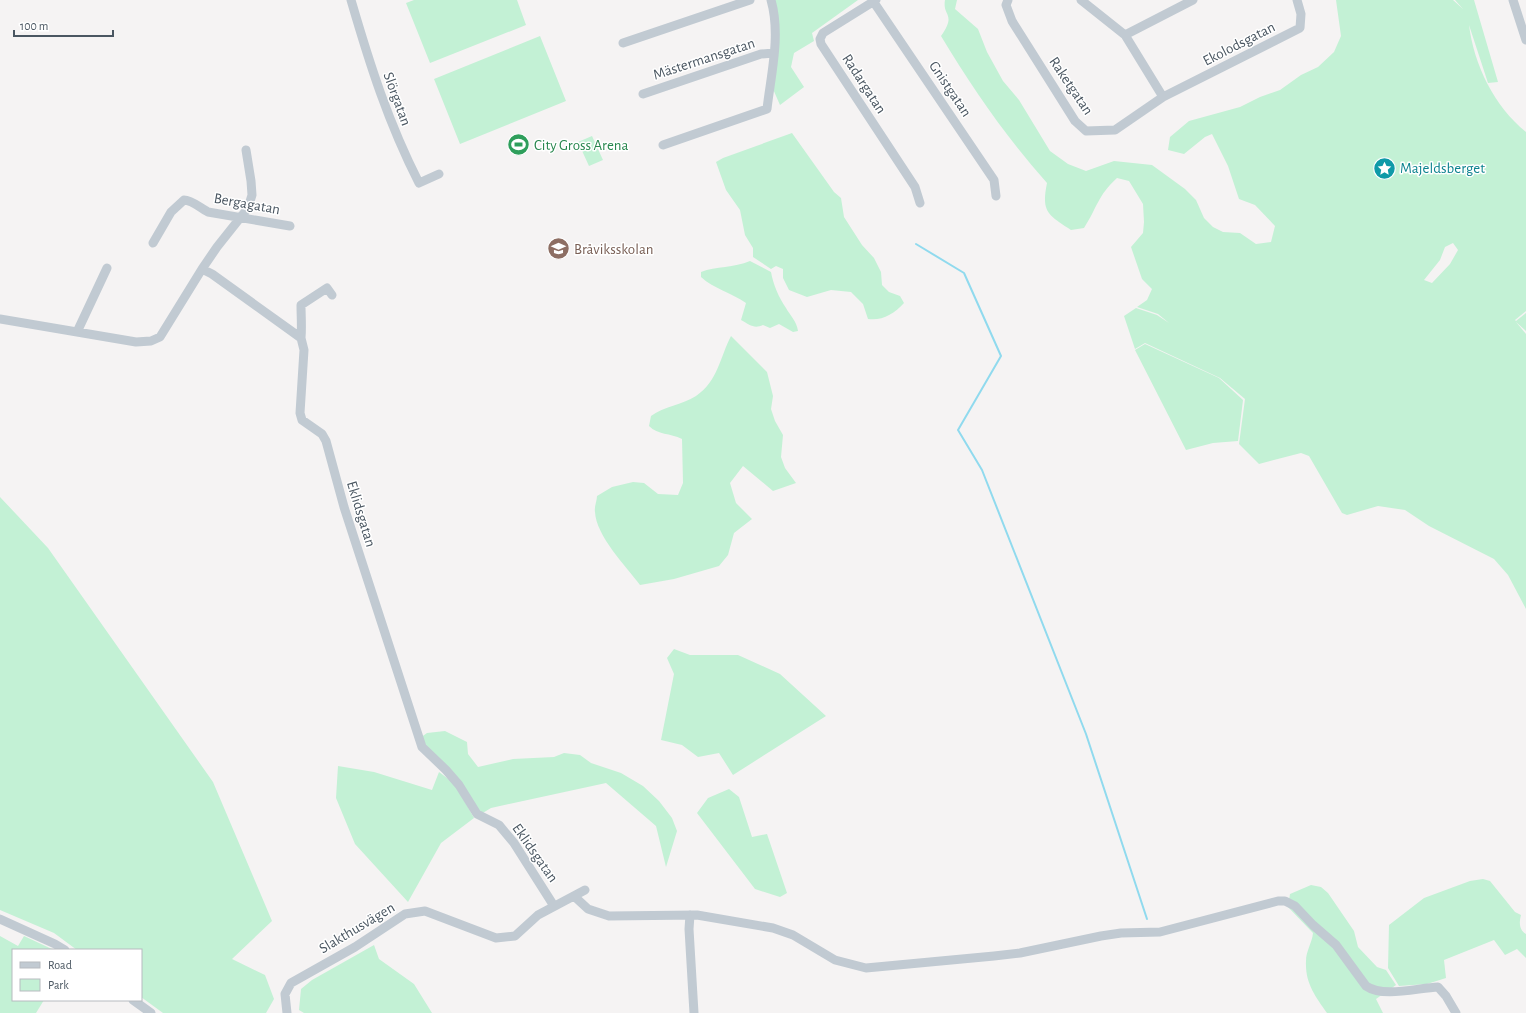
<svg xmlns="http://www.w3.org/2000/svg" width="1526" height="1013" viewBox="0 0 1526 1013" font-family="'Alegreya Sans',sans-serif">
  <rect width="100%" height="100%" fill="#f5f3f3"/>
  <path fill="#c3f1d5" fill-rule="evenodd" d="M414,0H517L526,25L430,63L406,3Z
    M773,0H858L812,33L814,41L794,53L791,67L804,87L780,105L773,89Z
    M945,0H957L955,9L978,29L987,52L1003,81L1019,100L1050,151L1068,164L1086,171L1114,161L1152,165L1185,189L1196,200L1204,218L1213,227L1223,232L1240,233L1256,244L1271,242L1275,226L1255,205L1239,199L1228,166L1212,134L1205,137L1184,154L1168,150L1170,137L1189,121L1240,107L1260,97L1280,90L1301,75L1318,67L1334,52L1341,36L1336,0H1453L1463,9L1455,0H1474L1498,82L1488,83L1469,25C1474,65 1494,106 1526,132V311L1515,320L1516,321L1526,313V331L1516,322L1526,334V609L1508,575L1494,559L1429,526L1405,510L1378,506L1347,515L1342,513L1309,456L1301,453L1259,464L1239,444L1245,399L1220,378L1145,343L1135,349L1124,316L1136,308L1157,315L1169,323L1158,314L1137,307L1147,300L1152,289L1142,279L1131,247L1143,233L1144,222L1143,204L1129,181L1117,178C1098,195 1097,208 1084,228L1071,230C1048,215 1041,212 1047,183C1007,138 972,88 941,36C957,13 942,17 945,0ZM1453,243L1458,250L1450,264L1432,283L1424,280L1440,260L1445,247Z
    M540,36L566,101L460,144L434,79Z
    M792,133L834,192L841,198L844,217L862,245L874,258L881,272L882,285L889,292L900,296L904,303C894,314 882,321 868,319L863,304L851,292L831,290L807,297L789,290L783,278V269L776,266L771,269L753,257V248L745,235L740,210L726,190L716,162L723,158Z
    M592,136L603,160L589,166L578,142Z
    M750,261L771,272C773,284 779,298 786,308C790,315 797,322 798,331L793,332L779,324L770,328L763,325C754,329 750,325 741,320L746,303C732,293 714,289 701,277V272C716,266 734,268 750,261Z
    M731,336L767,372L773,396L771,409L775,421L783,435L781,457L785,468L796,483L773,491L743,466L730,483L736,503L752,519L734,533L728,555L719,566L674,579L640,585C626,566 596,536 595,512C594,507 597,501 597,496L612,487L633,482L644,483L658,494L678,495L683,483L682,439C670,433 658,435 649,426L651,416C664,406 682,405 696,396C718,381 720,357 731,336Z
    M1145,344L1219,378L1243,400L1238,441L1213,443L1186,450L1135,350Z
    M0,497L48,548L213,782L272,921L232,959L265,975L274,999L266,1013H163L141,997V950H77L54,933L0,910Z
    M674,649L690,655H738L780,674L826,716L733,775L719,753L698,757L682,745L661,740L674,674L667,658Z
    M445,731L467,742L468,754L478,767L513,759L554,757L564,753L580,755L591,763L621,773L643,786L659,801L672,818L677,831L666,867L656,826L606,783L491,808L481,814L420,738L427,733Z
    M338,766L374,772L432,790L439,772L455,784L474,818L441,843L408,902L355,844L336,798Z
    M729,789L739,797L752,837L767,834L787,893L780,897L755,889L697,813L708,798Z
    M1483,879L1490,881L1515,912L1521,915C1519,922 1519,930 1526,934V958L1517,949L1505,955L1494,940L1444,960L1446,978L1427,984L1399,986L1388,968L1389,925L1424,898L1470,881Z
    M1311,885L1321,887L1328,893L1354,931L1358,947L1377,967L1386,970L1396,985L1376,999L1383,1013H1327C1315,996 1305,983 1306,961C1306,951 1312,943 1313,933L1288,907L1290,894Z
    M0,936L18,946L24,936L54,950H13V1000H44L36,1013H0Z
    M374,945L379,959L414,984L432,1013H304L299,1010L301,989L312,980Z"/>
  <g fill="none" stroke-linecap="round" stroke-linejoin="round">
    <path stroke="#90daee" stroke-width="2" d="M916,244L964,273L1001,356L958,430L982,470L1086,734L1147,919"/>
    <path stroke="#c1cad2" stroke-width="9" d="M351,0C370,65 388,122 419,183L439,174
      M876,0L823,33L820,39L821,44L915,187L920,203
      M1008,0L1006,5L1012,21L1075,121L1086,131L1115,130L1163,97L1300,28L1301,14L1297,0
      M1081,0L1125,35L1163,97
      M1513,0L1526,40
      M873,1L994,180L996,196
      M1125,35L1193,0
      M623,43L750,0
      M643,94L761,54L774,53
      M663,145L767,109C771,74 781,35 771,0
      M246,150L251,181L252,195L248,208L217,247L202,269L212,274L301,338L304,350L300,413L302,420L322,434L326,441L344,507L422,747L446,770L459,785L477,814L499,825L514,843L554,906
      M153,243L171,212L184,200C192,200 200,208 208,212L290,226
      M0,319L136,342L151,341L160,337L202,269
      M77,332L107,268
      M301,338C302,326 301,316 301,305L327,288L332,295
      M575,897L588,909L609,916L697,915L773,928L793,935L835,960L866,968L994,956L1020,953L1101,936L1121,933L1160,932L1278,901H1285L1295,906L1313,925L1336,945L1366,986C1383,998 1417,988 1438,987L1446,996L1456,1013
      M690,915L689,929L694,1013
      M0,919L55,944L65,950
      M133,1000L151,1013
      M287,1013L285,994L291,983L355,947L405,914L425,911L496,938L515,936L538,915L585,890"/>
  </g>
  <defs>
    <symbol id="stadium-disc" viewBox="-11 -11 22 22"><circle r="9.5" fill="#2e9e5b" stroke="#fff"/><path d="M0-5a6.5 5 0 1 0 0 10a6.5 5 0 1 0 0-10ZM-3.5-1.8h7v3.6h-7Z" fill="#fff"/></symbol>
    <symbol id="sight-disc" viewBox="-11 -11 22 22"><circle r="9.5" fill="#0f9aa8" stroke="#fff"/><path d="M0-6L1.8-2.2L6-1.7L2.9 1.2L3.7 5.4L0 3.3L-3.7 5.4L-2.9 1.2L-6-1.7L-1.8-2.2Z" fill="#fff"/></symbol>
    <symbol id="school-disc" viewBox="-11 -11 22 22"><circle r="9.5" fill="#8d6e63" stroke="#fff"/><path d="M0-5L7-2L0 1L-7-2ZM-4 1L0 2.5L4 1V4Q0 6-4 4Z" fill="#fff"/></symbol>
  </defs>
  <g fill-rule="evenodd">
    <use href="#stadium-disc" x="506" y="132" width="25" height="25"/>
    <use href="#sight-disc" x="1372" y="156" width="25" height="25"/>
    <use href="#school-disc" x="546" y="236" width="25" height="25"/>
  </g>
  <g text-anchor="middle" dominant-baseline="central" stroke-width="3" stroke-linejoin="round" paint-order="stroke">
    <g font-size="15" fill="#4a5661" stroke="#fff">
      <text transform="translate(1239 44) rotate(-27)">Ekolodsgatan</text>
      <text transform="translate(704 59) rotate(-18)">Mästermansgatan</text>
      <text transform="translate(864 84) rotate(57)">Radargatan</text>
      <text transform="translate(1071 86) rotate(56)">Raketgatan</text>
      <text transform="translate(950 89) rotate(56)">Gnistgatan</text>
      <text transform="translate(397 99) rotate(70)">Slörgatan</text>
      <text transform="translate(247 204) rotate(10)">Bergagatan</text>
      <text transform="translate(361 514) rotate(73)">Eklidsgatan</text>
      <text transform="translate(535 853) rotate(55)">Eklidsgatan</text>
      <text transform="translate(357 928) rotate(-31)">Slakthusvägen</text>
    </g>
    <g font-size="15" fill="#27864d" stroke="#fff" text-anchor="start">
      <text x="534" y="145">City Gross Arena</text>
    </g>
    <g font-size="15" fill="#0d838f" stroke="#fff" text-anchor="start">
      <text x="1400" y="168">Majeldsberget</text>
    </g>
    <g font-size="15" fill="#785e54" stroke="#fff" text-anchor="start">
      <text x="574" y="249">Bråviksskolan</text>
    </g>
  </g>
  <rect x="12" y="949" width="130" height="52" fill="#ffffff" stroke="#b7bbc0"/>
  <rect x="20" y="962" width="20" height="6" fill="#c1cad2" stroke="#b7bbc0"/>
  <text x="48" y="969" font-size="12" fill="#4a5661">Road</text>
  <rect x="20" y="979" width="20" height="12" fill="#c3f1d5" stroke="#b7bbc0"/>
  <text x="48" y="989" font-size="12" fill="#4a5661">Park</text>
  <path d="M14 30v6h99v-6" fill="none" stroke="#4a5661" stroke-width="2"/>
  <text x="20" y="30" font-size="12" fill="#4a5661" stroke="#ffffff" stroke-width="3" paint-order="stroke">100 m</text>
</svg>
